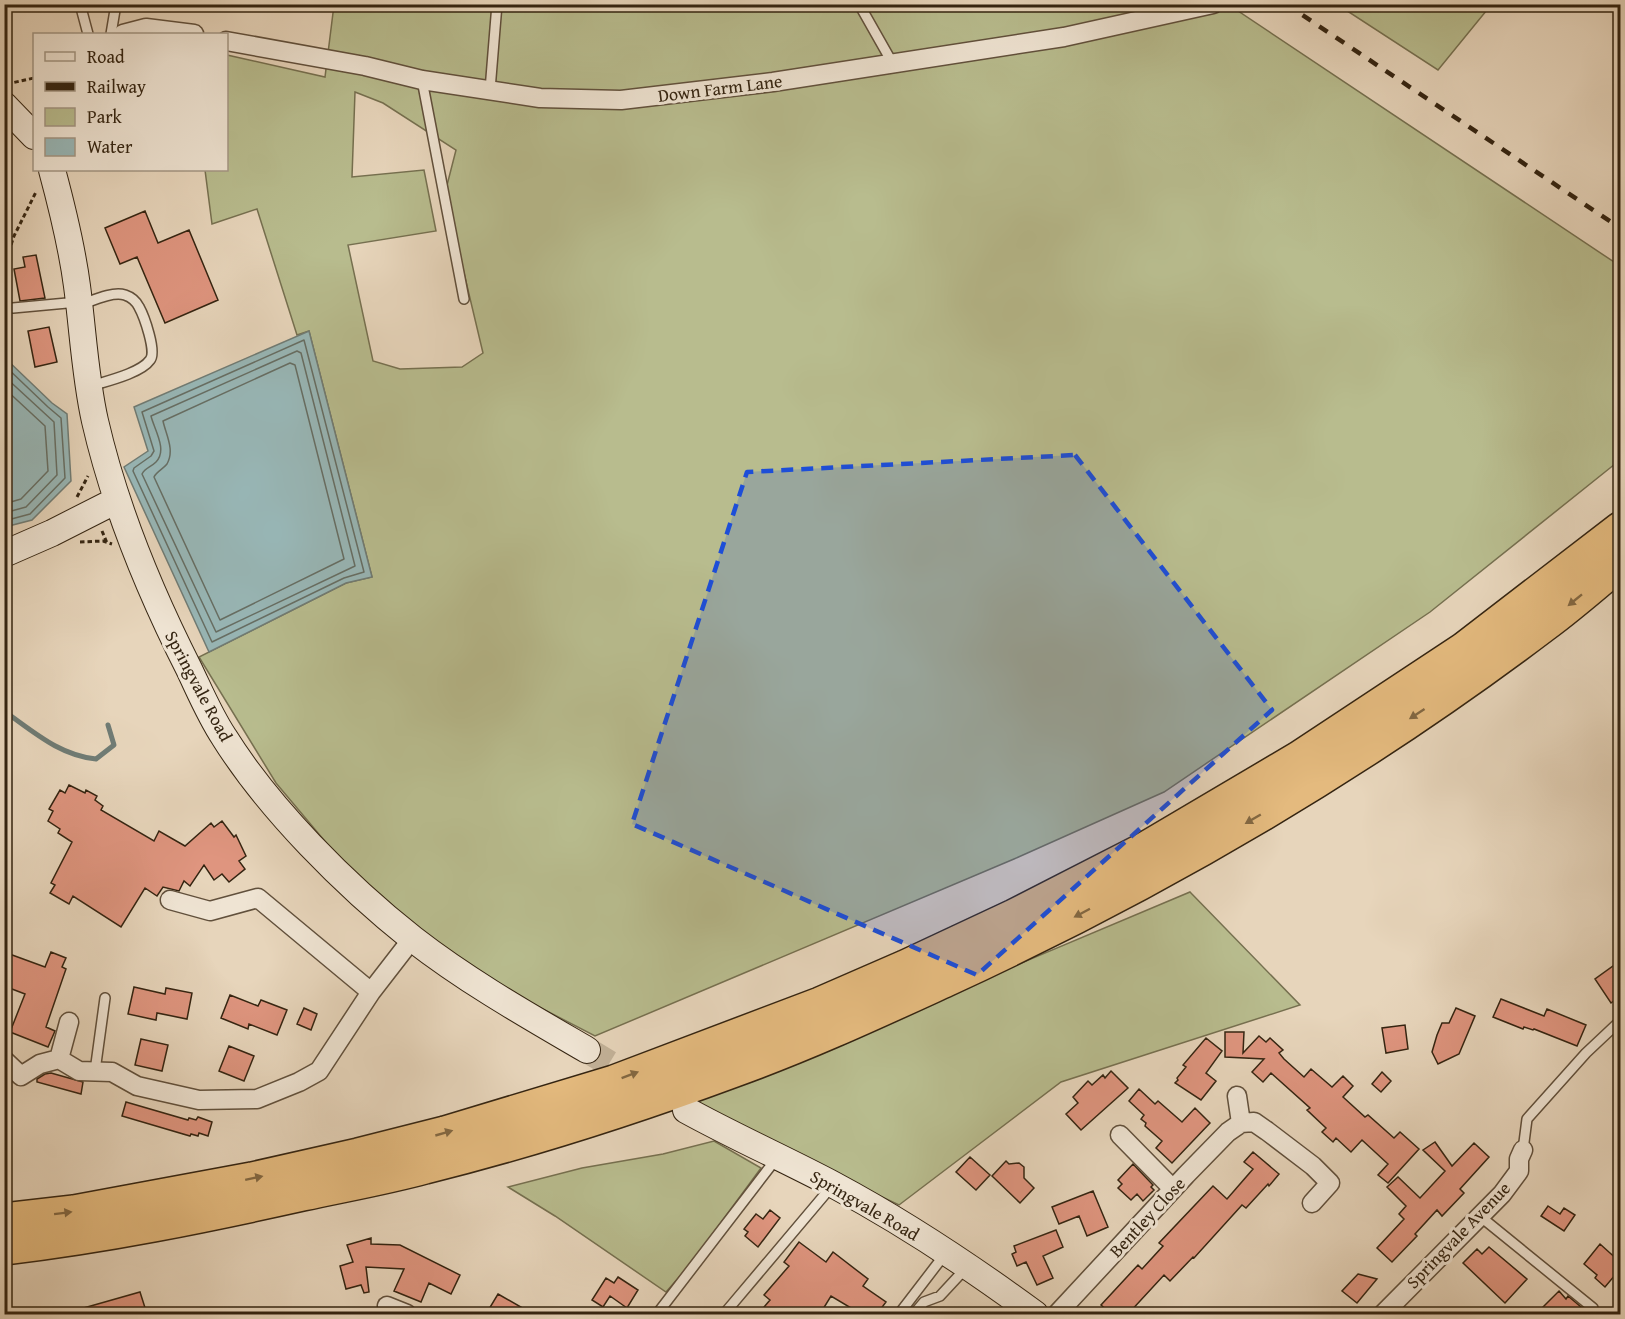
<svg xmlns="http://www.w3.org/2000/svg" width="1625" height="1319" viewBox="0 0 1625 1319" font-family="'Gentium Book Plus',serif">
  <rect width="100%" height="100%" fill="#e7d5bb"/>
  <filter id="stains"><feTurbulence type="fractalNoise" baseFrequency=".00333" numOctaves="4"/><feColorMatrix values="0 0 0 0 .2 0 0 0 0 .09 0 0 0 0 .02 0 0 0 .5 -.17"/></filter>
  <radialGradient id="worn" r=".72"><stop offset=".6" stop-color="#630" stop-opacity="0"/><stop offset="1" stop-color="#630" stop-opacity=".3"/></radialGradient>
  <path fill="#b8bc8e" stroke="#767050" stroke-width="1.5" fill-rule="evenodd" d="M334,5H1229L1620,266V460L1430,612L1164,792L1014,859L595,1036L489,981L360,883L276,783L199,657L346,583L372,577L309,331L297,335L257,209L212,224L205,170H226L227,55L325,77ZM355,92L383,103L456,150L445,193L483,353L462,367L400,369L373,361L348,245L436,231L424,170L352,177Z
    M1338,5H1491L1438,70Z
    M1190,892L1300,1005L1061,1082L899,1205L686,1104Z
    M714,1141L761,1168L689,1266L666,1292L555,1216L508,1187L582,1168L663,1154Z"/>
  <path fill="#98b7b7" stroke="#707c75" stroke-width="1.5" d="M309,331L372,577L346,583L209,652L124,467L148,451L134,407Z
    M4,357L52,403L67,414L71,481L32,520L5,527Z"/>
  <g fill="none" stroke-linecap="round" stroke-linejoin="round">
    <path stroke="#666e64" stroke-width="1.5" d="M304,340L364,572L344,578L212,642L133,471L134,468L151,456L154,451L142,412Z
      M297,351L301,353L355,566L216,632L142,474C145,468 151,467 156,462C168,450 154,429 151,416Z
      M290,363L295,365L344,559L220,620L154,477C156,472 163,469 167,464C175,450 166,435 163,421Z
      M4,365L48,407L61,418L65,478L30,514L4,521
      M4,376L54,422L57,475L26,507L4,513
      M4,388L45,426L48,471L21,499L4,504"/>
    <path stroke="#707c75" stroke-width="5" d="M4,711C34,732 59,755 96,759L114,745L108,725"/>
  </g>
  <path fill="#df957f" stroke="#342411" stroke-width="1.5" d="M145,211L158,243L189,230L218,300L165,323L137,257L120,264L105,228Z
    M36,255L45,298L20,301L14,269L25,267L23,257Z
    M49,327L57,362L35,367L28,331Z
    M69,785L85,793L86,790L97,796L95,800L103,806L101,810L154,841L159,831L185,846L211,823L214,827L222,821L234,837L236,835L246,856L239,861L245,869L229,882L222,874L214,880L204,865L190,886L184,881L179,891L163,887L157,896L145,888L121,927L73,896L69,904L50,893L55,885L51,883L72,842L58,833L60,829L48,821L53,811L49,809L60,790L65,793Z
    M4,952L45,967L51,952L66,958L62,967L66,969L46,1027L55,1031L48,1047L10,1032L25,994L4,986Z
    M1620,961V996L1611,1003L1595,979Z
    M134,987L165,994L166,988L192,993L187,1019L157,1013L156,1020L128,1014Z
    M230,995L258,1006L261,1000L287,1010L277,1035L249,1024L248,1029L221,1018Z
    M1501,999L1544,1016L1547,1009L1586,1025L1577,1046L1534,1029L1533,1030L1524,1027L1523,1029L1493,1017Z
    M304,1008L317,1014L311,1030L297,1024Z
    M1456,1008L1475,1016L1459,1054L1438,1064L1432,1052L1437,1035L1442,1023H1449Z
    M1405,1025L1408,1049L1386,1053L1382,1028Z
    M1225,1032H1244L1243,1053L1259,1036L1266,1042L1270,1038L1283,1050L1279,1053L1284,1059L1304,1077L1311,1069L1332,1087L1343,1076L1353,1086L1343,1097L1365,1117L1368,1115L1394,1138L1400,1132L1419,1149L1388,1183L1378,1175L1388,1164L1362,1140L1351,1152L1336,1138L1333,1142L1322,1132L1326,1128L1307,1110L1310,1108L1271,1073L1263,1082L1252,1072L1264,1059L1225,1057Z
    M1206,1038L1222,1051L1206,1073L1216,1081L1201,1100L1175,1083L1178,1080L1177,1078L1186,1067L1183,1065Z
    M141,1039L168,1045L162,1071L135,1065Z
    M229,1046L254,1056L244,1081L219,1071Z
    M1111,1071L1128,1088L1081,1130L1066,1114L1078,1103L1073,1097L1088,1081L1092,1085L1103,1075L1105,1078Z
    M1382,1072L1391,1081L1381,1092L1372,1084Z
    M51,1073L83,1082L81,1094L37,1082V1079L45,1074Z
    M1139,1089L1155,1104L1158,1101L1182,1122L1195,1108L1210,1123L1172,1163L1156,1148L1162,1141L1145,1126L1146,1123L1141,1119L1144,1115L1129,1101Z
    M126,1102L188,1120L189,1118L196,1120L198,1117L212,1122L208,1136L199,1133L198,1136L191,1134L190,1136L122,1116Z
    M1435,1142L1452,1166L1474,1143L1489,1157L1460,1189L1464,1193L1442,1216L1437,1210L1415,1234L1417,1236L1392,1262L1377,1248L1404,1219L1399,1214L1406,1206L1387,1187L1398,1177L1420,1198L1445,1171L1423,1150Z
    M1253,1152L1279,1174L1269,1186L1268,1184L1246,1208L1242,1205L1194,1258L1193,1257L1170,1281L1164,1275L1128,1314H1111L1101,1305L1138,1265L1142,1269L1163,1246L1159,1243L1213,1186L1227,1199L1253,1169L1244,1162Z
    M970,1157L990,1175L976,1190L956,1172Z
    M1006,1161L1009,1164L1019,1163L1024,1167V1178L1034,1188L1020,1203L992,1176Z
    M1133,1164L1153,1185L1151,1187L1154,1190L1143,1201L1137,1194L1131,1200L1118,1188L1122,1184L1118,1180Z
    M1093,1191L1108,1227L1087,1236L1079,1216L1059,1224L1052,1207Z
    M1548,1206L1560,1214L1564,1208L1575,1215L1564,1231L1541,1216Z
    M770,1210L780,1218L758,1247L745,1236L748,1232L744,1229L756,1214L763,1219Z
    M1056,1230L1063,1247L1043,1256L1053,1278L1037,1285L1026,1262L1017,1266L1012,1254L1016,1252L1014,1246Z
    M371,1238V1244L400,1245L460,1275L451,1294L429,1283L421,1302L394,1291L404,1269L366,1267L369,1292L364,1293L361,1285L346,1289L340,1266L353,1262L347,1245Z
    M799,1242L826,1262L833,1252L868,1279L863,1286L886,1302L877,1314H861L831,1296L820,1314H793L786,1309L781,1314H758L770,1300L764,1295L789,1266L784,1262Z
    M1600,1244L1620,1262V1280L1615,1275L1605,1287L1595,1278L1597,1275L1584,1264Z
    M1489,1247L1527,1279L1505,1303L1463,1263L1477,1249L1482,1254Z
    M1358,1274L1377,1279L1357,1303L1342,1291Z
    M618,1277L638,1290L627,1308L610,1296L603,1307L592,1300L606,1278L614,1283Z
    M1559,1291L1566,1299L1568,1296L1581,1307L1573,1314H1536Z
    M140,1292L147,1314H74L73,1311Z
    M498,1294L533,1314H486Z"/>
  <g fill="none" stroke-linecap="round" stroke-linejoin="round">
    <path stroke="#c3b299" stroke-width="26" stroke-dasharray="26 13" stroke-linecap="butt" d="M587,1050L640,1082"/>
    <defs>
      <path id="lane" d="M80,4L88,34
        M859,4L893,64
        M111,34L116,4
        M422,80L464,299
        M490,90L497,4
        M80,305C92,301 112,291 125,295C131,297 136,301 139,307C144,316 157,352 150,360C141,373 107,381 91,386
        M13,308L78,302
        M95,1071L105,998
        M1523,1150L1527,1119L1586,1053L1620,1021
        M1481,1217L1593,1308
        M657,1314L776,1159
        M724,1314L832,1186
        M899,1314L945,1254
        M914,1314L924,1302L940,1296L966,1268"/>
      <path id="street" d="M123,34L146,28L194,34
        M226,41L365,66L422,80L540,98L621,100L773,82L1064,37L1213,4
        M170,900L210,911L258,898L371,992
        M69,1022L59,1059L79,1071L112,1072L137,1086L199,1100L257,1099L299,1082L319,1071L371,992L412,939
        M4,1060L21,1076L40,1064L59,1059
        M1237,1096L1241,1123
        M1120,1135L1173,1189
        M387,1306L407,1314
        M1057,1314L1186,1175L1228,1132L1241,1123L1254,1122L1267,1131L1313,1166L1330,1183L1312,1203
        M1383,1314L1502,1194L1519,1171V1159L1523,1150"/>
      <path id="secondary" d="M4,105L34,136
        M52,170C62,207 72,248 77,286C83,331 85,377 95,421C115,508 149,590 189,669C200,692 210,716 224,737C269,809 346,886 413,939C467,981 527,1015 587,1050
        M4,554L52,533L117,500
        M686,1110C735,1137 785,1159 834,1185C905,1223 971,1267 1035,1314"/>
      <path id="highway" d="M4,1220L74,1212L252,1179L358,1155L445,1133L614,1082L820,1004L905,967L1014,916L1145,849L1299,758L1464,649L1620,529
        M4,1248C106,1236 204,1216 303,1194C344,1185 385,1178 425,1167C529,1141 632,1108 732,1071C805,1045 876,1012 946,980C1156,883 1359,765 1544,625C1570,606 1595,584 1620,563"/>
    </defs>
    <use href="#lane" stroke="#61503c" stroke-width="12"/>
    <use href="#street" stroke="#61503c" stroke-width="21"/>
    <use href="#secondary" stroke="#342411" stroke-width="28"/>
    <use href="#highway" stroke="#342411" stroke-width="36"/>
    <path stroke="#342411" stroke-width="3" stroke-dasharray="4.5 3" stroke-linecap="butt" d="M7,84L34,78
      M4,266L14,236L36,192
      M77,497L88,476
      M102,531L107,543
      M80,542L103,541L112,544
      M578,1314H582"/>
    <use href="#lane" stroke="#efe4d3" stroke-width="9"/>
    <use href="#street" stroke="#efe4d3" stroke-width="18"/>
    <use href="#secondary" stroke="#efe4d3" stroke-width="26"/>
    <use href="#highway" stroke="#e4ba7e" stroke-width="33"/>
    <path stroke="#342411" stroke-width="4.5" stroke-dasharray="10 10" stroke-linecap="butt" d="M1286,4L1620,228"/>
  </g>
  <defs><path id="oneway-solid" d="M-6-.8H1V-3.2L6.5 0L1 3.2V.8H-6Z" transform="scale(1.5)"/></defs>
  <g fill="#836842">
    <use href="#oneway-solid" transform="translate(1575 600) rotate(141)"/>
    <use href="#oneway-solid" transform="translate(1417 714) rotate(147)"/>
    <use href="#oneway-solid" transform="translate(1253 819) rotate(150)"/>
    <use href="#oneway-solid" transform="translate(1082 913) rotate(152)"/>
    <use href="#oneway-solid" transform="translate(630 1075) rotate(-21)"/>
    <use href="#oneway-solid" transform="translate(444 1133) rotate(-16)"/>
    <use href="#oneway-solid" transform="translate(254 1178) rotate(-12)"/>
    <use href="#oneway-solid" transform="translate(63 1213) rotate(-7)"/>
  </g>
  <path fill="#1d4ed8" fill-opacity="0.2" stroke="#1d4ed8" stroke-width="4.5" stroke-dasharray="12 8" stroke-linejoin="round" d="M1075,455L1272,710L977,975L632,824L747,472Z"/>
  <g text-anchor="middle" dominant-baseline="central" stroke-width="6" stroke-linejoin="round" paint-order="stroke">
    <g font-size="18" fill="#342411" stroke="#efe4d3">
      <text transform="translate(720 88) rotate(-7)">Down Farm Lane</text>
      <text transform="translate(199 686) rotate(62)">Springvale Road</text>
      <text transform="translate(865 1205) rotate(30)">Springvale Road</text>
      <text transform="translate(1147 1217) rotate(-47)">Bentley Close</text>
      <text transform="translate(1458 1235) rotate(-46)">Springvale Avenue</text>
    </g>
  </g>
  <rect width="1625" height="1319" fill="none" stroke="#e7d5bb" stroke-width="24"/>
  <rect x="6" y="6" width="1613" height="1307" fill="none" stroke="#342411" stroke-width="3"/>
  <rect x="12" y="12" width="1601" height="1295" fill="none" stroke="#342411" stroke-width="1.5"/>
  <rect x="33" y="33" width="195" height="138" fill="#efe4d3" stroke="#a49785" stroke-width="1.5"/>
  <rect x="45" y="52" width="30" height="9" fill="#efe4d3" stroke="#a49785" stroke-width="1.5"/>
  <text x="87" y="63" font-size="18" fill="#342411">Road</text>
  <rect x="45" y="82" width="30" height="9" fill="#342411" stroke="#a49785" stroke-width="1.5"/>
  <text x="87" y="93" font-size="18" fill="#342411">Railway</text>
  <rect x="45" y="108" width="30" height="18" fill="#b8bc8e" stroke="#a49785" stroke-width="1.5"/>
  <text x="87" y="123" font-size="18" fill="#342411">Park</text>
  <rect x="45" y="138" width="30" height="18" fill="#98b7b7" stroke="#a49785" stroke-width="1.5"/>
  <text x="87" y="153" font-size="18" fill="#342411">Water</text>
  <rect width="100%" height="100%" filter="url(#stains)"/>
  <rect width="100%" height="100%" fill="url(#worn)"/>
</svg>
